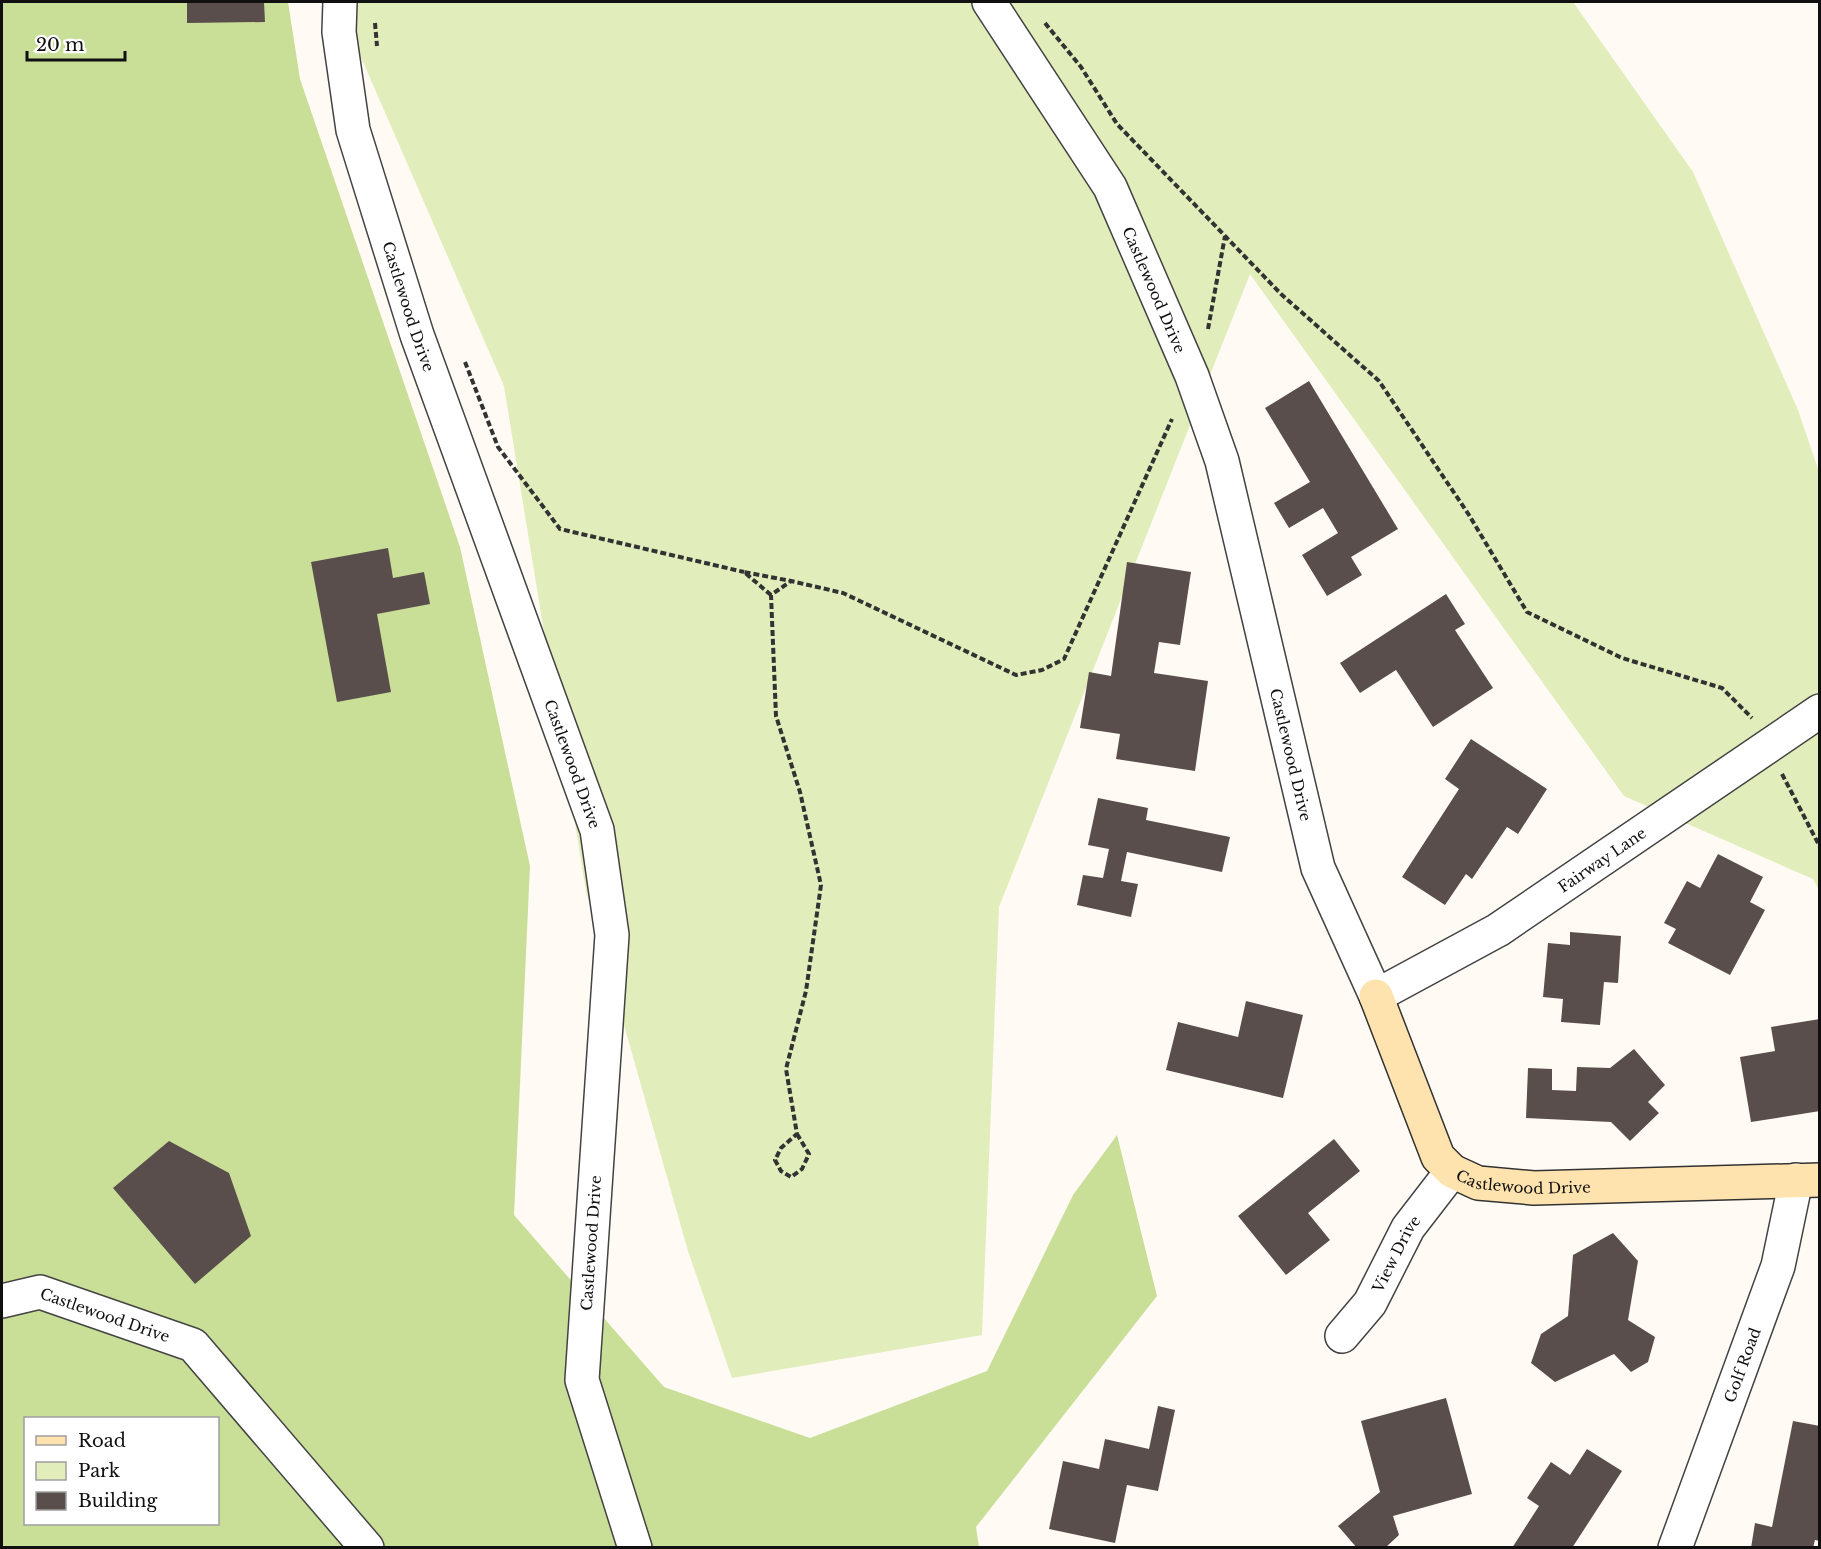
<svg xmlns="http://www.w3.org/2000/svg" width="1821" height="1549" viewBox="0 0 1821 1549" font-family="'Libre Baskerville',serif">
  <rect width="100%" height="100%" fill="#fffaf4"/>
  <path fill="#e1edba" d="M337,2H1573L1693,172L1798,410L1819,472V890L1813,879L1624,796L1250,274L999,907L982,1335L732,1378L688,1251L586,891L504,386Z"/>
  <path fill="#c9df98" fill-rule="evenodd" d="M2,2H288L300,79L460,547L530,866L514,1215L664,1387L810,1438L987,1371L1073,1195L1117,1135L1157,1296L976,1527L979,1547L2,1548ZM26,1418H218V1524H26Z"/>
  <path fill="#5a4e4c" d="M187,2H264L265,22L187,23Z
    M1309,381L1398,529L1351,557L1362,575L1327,596L1302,555L1338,533L1323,508L1289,528L1274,503L1310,482L1265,408Z
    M388,548L393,578L424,572L430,604L377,614L391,692L337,702L311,562Z
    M1127,562L1191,572L1180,645L1159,642L1154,673L1208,681L1195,771L1116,759L1120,734L1080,728L1089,672L1111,676Z
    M1446,594L1465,624L1455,630L1493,688L1433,727L1396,670L1360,693L1340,663Z
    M1471,739L1547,789L1518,834L1507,827L1472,879L1466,874L1445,905L1402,877L1459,789L1445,779Z
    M1098,798L1148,808L1146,820L1230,837L1222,872L1127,852L1121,881L1138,884L1131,917L1077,905L1083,875L1103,878L1109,849L1088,845Z
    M1718,854L1763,877L1750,902L1765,910L1730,975L1668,943L1676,929L1664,923L1687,881L1700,888Z
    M1570,932L1621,936L1618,983L1604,982L1600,1025L1561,1022L1563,999L1543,997L1548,943L1570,945Z
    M1246,1001L1303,1015L1283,1098L1166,1070L1178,1022L1238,1037Z
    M1820,1019V1111L1751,1122L1740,1057L1775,1051L1771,1027Z
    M1634,1049L1665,1085L1648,1102L1659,1113L1630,1141L1611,1122L1526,1118L1528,1068L1552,1069V1090L1576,1091L1577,1067L1610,1068Z
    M1334,1139L1360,1171L1308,1213L1330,1240L1286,1275L1238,1216Z
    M169,1141L229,1173L251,1236L195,1284L113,1188Z
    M1613,1233L1638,1261L1628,1320L1655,1337L1648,1362L1631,1372L1614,1354L1555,1382L1531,1363L1541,1334L1568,1316L1573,1255Z
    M1446,1398L1472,1494L1393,1516L1399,1535L1385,1548H1357L1338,1526L1380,1492L1361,1421Z
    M1158,1406L1175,1410L1158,1491L1127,1485L1115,1543L1049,1529L1063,1461L1099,1469L1105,1439L1149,1449Z
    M1793,1421L1820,1426V1541L1815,1540L1813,1548H1751L1755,1523L1772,1527Z
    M1587,1449L1622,1471L1572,1548H1512L1539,1506L1527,1498L1551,1462L1570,1475Z"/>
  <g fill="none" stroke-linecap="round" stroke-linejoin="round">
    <defs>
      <g id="street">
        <path id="s1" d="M340,2L339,32L353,130L417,335L597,830L612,935L582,1380L635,1548"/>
        <path id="s2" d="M989,2L1110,187L1192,376L1222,461L1318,868L1376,996L1498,930L1820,711"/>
        <path id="s3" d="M2,1301L40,1292L193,1345L367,1548"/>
        <path id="s4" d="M1342,1336L1370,1303L1408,1228L1452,1171"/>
        <path id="s5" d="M1675,1548L1778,1266L1796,1180"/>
      </g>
      <g id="secondary">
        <path id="s6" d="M1376,996L1438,1157L1452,1171L1478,1183L1534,1188L1820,1180"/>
      </g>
    </defs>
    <use href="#street" stroke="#434343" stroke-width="36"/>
    <use href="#secondary" stroke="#323232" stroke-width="36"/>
    <path stroke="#323232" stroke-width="4" stroke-dasharray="6 3" stroke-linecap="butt" d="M375,23L377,46
      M1045,23L1081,67L1117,124L1281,294L1379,381L1469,515L1527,612L1622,658L1722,688L1752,718
      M1208,329L1225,236
      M465,362L498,447L560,529L744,572
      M771,595L744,572L791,581
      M1782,774L1820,847
      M797,1134L809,1154L802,1169L791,1177L781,1171L775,1160L781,1148L797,1134L786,1069L806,991L821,885L800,792L776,716L771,595L791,581L843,593L1016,675L1042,670L1064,659L1172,419"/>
    <use href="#street" stroke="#fff" stroke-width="33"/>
    <use href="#secondary" stroke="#ffe3af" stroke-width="33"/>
  </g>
  <g text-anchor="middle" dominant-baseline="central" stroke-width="6" stroke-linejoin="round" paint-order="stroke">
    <g font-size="15" fill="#101010" stroke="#fff">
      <text stroke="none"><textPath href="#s2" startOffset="333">Castlewood Drive</textPath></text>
      <text stroke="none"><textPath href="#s1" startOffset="314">Castlewood Drive</textPath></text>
      <text stroke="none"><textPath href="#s2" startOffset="819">Castlewood Drive</textPath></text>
      <text stroke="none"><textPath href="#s1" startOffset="800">Castlewood Drive</textPath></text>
      <text stroke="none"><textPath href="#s2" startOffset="1340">Fairway Lane</textPath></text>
      <text stroke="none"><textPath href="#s6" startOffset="266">Castlewood Drive</textPath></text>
      <text transform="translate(591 1243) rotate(-86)">Castlewood Drive</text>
      <text stroke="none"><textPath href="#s4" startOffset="99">View Drive</textPath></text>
      <text stroke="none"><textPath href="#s3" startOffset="108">Castlewood Drive</textPath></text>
      <text stroke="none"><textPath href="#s5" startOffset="195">Golf Road</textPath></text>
    </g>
  </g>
  <rect width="1821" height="1549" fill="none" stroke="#101010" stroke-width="6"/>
  <rect x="24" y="1417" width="195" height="108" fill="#ffffff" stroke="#9f9f9f" stroke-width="1.5"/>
  <rect x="36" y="1436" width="30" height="9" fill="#ffe3af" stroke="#9f9f9f" stroke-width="1.5"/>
  <text x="78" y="1447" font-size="18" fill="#101010">Road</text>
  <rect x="36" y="1462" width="30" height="18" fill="#e1edba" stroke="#9f9f9f" stroke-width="1.5"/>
  <text x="78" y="1477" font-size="18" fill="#101010">Park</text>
  <rect x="36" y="1492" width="30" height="18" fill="#5a4e4c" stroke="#9f9f9f" stroke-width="1.5"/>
  <text x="78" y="1507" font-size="18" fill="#101010">Building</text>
  <path d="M27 51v9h98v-9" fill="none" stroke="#101010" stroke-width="3"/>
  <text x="36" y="51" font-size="18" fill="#101010" stroke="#ffffff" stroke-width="4.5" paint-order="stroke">20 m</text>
</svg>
